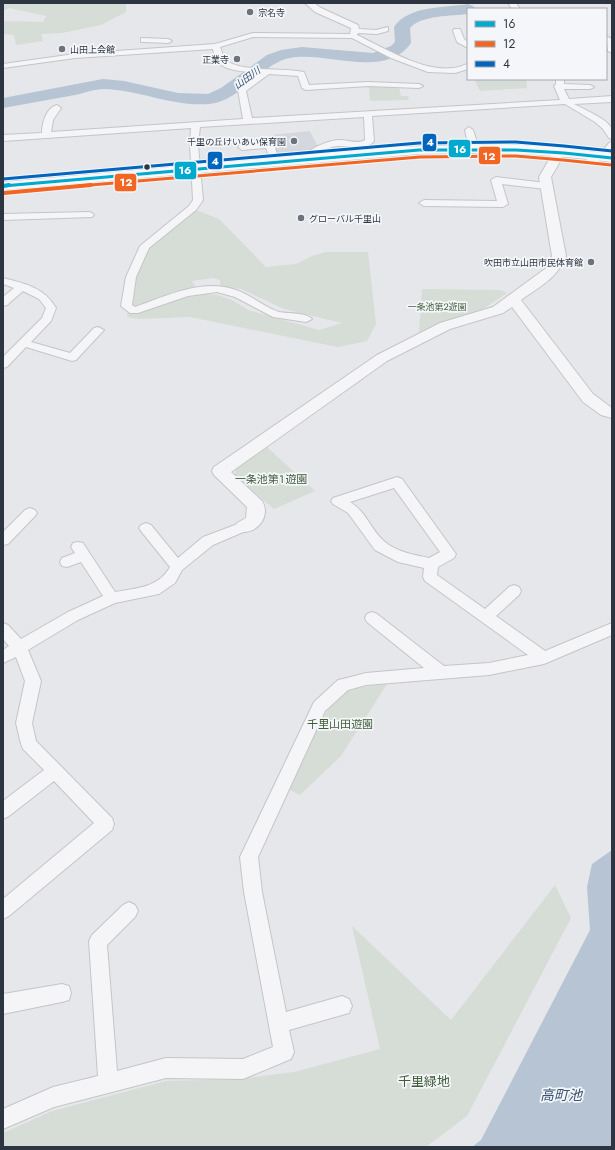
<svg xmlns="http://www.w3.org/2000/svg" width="615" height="1150" viewBox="0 0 615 1150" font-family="Jost,'Noto Sans JP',sans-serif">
  <rect width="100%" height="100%" fill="#e5e7ea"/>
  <path fill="#d4d7dd" d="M310,131L318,147L308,152L277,155L271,135Z"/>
  <path fill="#d6ddd6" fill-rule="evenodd" d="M3,3H126V12L101,25L62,33L41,34L43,41L16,45L14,35L3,34V21L43,22L46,16L9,8L3,11Z
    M474,79H526L527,88L480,91Z
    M369,85L399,86L401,96H408L409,100L370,101Z
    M196,210L219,219L266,267L296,264L312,256L326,252H368L376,324L367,341L338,347L190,317L139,319L127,317L131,286L148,247L181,220ZM214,278L220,280V286L241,289L284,309L342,323L319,330L248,310L232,300L218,295L201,294L192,281Z
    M422,289L500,290L507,293L483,309L419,332Z
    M267,447L315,491L274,509L235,476L236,467Z
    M387,684L341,756L300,795L290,790C300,767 323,705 343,694C356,686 372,686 387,684Z
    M555,885L571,918L467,1116L426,1147H3V1133L52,1111L166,1081L238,1079L294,1072L380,1049L352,926L451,1020Z"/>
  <path fill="#b6c4d3" d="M612,850V1147H472L481,1140L590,930L587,887L592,864Z"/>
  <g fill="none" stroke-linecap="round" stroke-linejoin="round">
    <path fill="#b6c4d3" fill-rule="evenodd" d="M468,4L473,6L476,9H468V14C452,16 421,15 410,28L411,43C385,80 326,51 290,58C263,62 240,102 209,104C173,107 140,90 104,89C95,89 84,93 75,95C51,99 27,104 3,108V98L103,79L124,81L178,93L208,94L221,88L267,55L281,50L302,47L373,53L391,46L395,42L394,27C409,5 445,8 468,4Z"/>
    <defs>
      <path id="minor" d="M305,3H314L321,8L358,25L359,29L376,30L388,27V31L377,34L358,33L357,35C384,48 423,72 453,68C458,68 463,65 468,64V69L455,73L428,72L391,58L352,38L253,37L220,47L225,60C243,73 282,67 304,72L309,85L368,82L419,84L423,86L419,88L368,86L306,90L302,88L298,76L269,74L246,91L252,118L560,100L554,86L556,84V79H564V84L590,85L594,87L590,89H564L569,99L612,96V102L574,104C583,109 608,119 612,129C613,132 612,136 612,139L609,138L603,129L595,122L565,104L372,116L374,141C365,152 350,145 338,146C323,147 315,159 303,162L298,159L300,157C311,149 323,142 337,140C347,139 357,145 365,140L364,117L200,127L198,145L203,200L196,210L149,248L136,277L132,305L135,307C166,296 203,278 236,290C251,295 264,307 279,312C288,314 306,312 312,319L306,322L273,317L235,297L217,292L188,296L138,313H130L121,306L126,277L140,246L189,206L193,200L190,145L191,128L3,141V135L42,133C42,123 46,108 57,105L61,108L53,120L51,132L243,119L238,90L259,73C249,72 226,71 219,63C215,60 214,54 213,49L75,58L3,68V64L75,54L215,44L253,33L350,34L351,28L315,12Z
        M508,3H516L520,9H512Z
        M454,29H460L464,39L468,42V48L457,42L453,31Z
        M606,36L612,39V53L608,51Z
        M141,38L168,39L172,41L168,43L144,42H141Z
        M469,127L473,130L479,148L477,150H471L469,148L465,130Z
        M270,142L274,145L280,162L278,164H272L266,148L242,150L238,147L242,144Z
        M612,142V151C607,157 595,165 587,163L585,161L587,159L603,150L609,143Z
        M496,177L546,183L551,186L546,189L502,184L508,204L503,207L424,206L419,203L424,200L497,201L491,180Z
        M89,212L92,213L94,215L92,217L3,220V214Z
        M3,278C24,283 45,288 56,308L51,321L31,342L70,353L94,328L98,327L104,330L76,360L72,361L26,347L7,367L3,368V357L42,318L46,308L39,299L23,291L7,305L3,306V297L14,288L3,284Z
        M397,477L402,479L456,554L454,558L438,567L437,575L485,609L509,587L514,585L519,587L521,591L519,595L496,616L545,651L612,623V635L544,664L489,675L366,685L348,690L325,711L258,857L262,892L286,1012L342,996L349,999L352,1006L349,1013L289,1030L294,1052L291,1059L243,1079L166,1078L54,1107L3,1129V1109L53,1087L98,1076L89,941L92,935L123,905L129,902L135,905L138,911L135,917L107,945L117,1071L166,1058L243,1059L273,1047L244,892L240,857L314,702L338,680L343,679L366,673L424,668L367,622L365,618L367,614L372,612L377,614L444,666L489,663L528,655L425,581L423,577L424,568L398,562L375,550L348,513L333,504L331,501L333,498ZM394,488L440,552L429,558C415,555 397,552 385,542C371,531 367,512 350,502Z
        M30,508L35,510L37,513L35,516L8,544L3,545V532L25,510Z
        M243,522L248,524L250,527L248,530L213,545L182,570L175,583L159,594L115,603L78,620L28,650L41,681L32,723L36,741L112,818L114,824L112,830L9,916L3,919V899L94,823L54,781L9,816L3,819V801L44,770L23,749L21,744L16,723L25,681L16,657L3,663V650L9,646L3,639V623L8,625L21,639L68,612L103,596L81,562L67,567L62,566L60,562L62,558L75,553L71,547L73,543L78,542L83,543L115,592C137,588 158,588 170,567L141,531L139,528L141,525L146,523L151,525L178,558L203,537Z
        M62,984L69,986L71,993L69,1000L62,1002L3,1014V994Z"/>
      <path id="tertiary" d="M556,149L560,150C565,158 555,169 551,177L566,256C558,278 539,287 521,300L593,394L612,408V418L601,415L583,402L512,307L503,313L450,329L387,361L231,472L262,501C272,517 255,537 237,531L234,527L237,523L246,518L247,507L214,475L212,471L214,467L377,355L440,323L493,307L549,266L552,256L539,177L550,158L552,150Z"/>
      <path id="primary" d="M502,144L557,147L612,154V162C548,153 484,152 419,154L3,190V182L392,147Z"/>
    </defs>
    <use href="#minor" stroke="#c3c5c8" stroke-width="2"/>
    <use href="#tertiary" stroke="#c3c5c8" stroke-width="2"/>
    <use href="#primary" stroke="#c2c4c7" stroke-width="2"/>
    <use href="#minor" fill="#f5f5f7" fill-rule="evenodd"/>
    <use href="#tertiary" fill="#f5f5f7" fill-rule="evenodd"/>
    <use href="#primary" fill="#f8f8f8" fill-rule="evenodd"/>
    <defs>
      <path id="bus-1-far1" d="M3,186L419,150H516L564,153L612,158"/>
      <path id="bus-1" d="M3,186L9,185"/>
      <path id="bus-2-far1" d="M79,186L420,157L516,156L563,160L611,165"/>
      <path id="bus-2" d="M4,193L91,185"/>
      <path id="bus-3" d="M3,179L419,143L516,142L564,146L612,151"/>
    </defs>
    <use href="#bus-1-far1" stroke="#f4f6f9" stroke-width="5"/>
    <use href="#bus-1" stroke="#f4f6f9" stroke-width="6"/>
    <use href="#bus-2-far1" stroke="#f4f6f9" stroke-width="5"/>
    <use href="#bus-2" stroke="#f4f6f9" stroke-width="6"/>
    <use href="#bus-3" stroke="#f4f6f9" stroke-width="5"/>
    <use href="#bus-1-far1" stroke="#00a9ce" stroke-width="3"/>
    <use href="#bus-1" stroke="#00a9ce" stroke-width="4"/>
    <use href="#bus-2-far1" stroke="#f26522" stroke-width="3"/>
    <use href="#bus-2" stroke="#f26522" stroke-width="4"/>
    <use href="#bus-3" stroke="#0065bd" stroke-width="3"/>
  </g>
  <g fill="#6d737d" stroke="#f4f6f9" stroke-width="1.5">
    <circle cx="250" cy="12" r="4"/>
    <circle cx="62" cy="49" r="4"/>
    <circle cx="237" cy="59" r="4"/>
    <circle cx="294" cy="141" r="4"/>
    <circle cx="301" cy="218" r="4"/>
    <circle cx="591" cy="262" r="4"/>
  </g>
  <circle fill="#2d3543" stroke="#f4f6f9" stroke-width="1.5" cx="147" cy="167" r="3.5"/>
  <g text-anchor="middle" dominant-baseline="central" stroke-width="3.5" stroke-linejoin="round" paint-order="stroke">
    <g font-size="9" fill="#2d3543" stroke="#f4f6f9" text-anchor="start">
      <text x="258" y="12">宗名寺</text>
      <text x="70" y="49">山田上会館</text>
      <text x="229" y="59" text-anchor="end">正業寺</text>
      <text x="286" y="141" text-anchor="end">千里の丘けいあい保育園</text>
      <text x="309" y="218">グローバル千里山</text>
      <text x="583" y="262" text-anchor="end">吹田市立山田市民体育館</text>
    </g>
    <g font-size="9" fill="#415e3b" stroke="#f4f6f9">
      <text x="437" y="306">一条池第２遊園</text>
    </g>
    <g font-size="10" font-style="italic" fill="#395475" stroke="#f4f6f9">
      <text transform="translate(247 78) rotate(-36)">山田川</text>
    </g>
    <g font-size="11" fill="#415e3b" stroke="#f4f6f9">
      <text x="271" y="479">一条池第１遊園</text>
      <text x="340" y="724">千里山田遊園</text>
    </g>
    <g font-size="13" fill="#415e3b" stroke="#f4f6f9">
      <text x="424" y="1081">千里緑地</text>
    </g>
    <g font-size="14" font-style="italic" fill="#395475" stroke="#f4f6f9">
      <text x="561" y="1095">高町池</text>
    </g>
  </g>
  <g stroke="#f4f6f9" stroke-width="1.5">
    <rect x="422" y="133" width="15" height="19" rx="4" fill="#0065bd"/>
    <rect x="448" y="139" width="23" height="19" rx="4" fill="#00a9ce"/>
    <rect x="478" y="146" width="23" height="19" rx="4" fill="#f26522"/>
    <rect x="207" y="151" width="16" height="19" rx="4" fill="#0065bd"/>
    <rect x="174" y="161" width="23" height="19" rx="4" fill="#00a9ce"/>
    <rect x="114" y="173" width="23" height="19" rx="4" fill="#f26522"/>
  </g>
  <g font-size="11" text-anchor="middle" font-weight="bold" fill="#fff">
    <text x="430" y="146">4</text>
    <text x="460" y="153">16</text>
    <text x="489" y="160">12</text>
    <text x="215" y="165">4</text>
    <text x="185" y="174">16</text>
    <text x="126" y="186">12</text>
  </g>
  <rect width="615" height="1150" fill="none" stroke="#2d3543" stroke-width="8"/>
  <rect x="467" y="8" width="140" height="72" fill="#f4f6f9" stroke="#a4a9b0"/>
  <rect x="475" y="21" width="20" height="6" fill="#00a9ce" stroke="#a4a9b0"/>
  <text x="503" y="28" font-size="12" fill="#2d3543">16</text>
  <rect x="475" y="41" width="20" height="6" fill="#f26522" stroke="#a4a9b0"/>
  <text x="503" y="48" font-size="12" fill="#2d3543">12</text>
  <rect x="475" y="61" width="20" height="6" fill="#0065bd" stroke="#a4a9b0"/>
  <text x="503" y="68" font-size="12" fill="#2d3543">4</text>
</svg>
